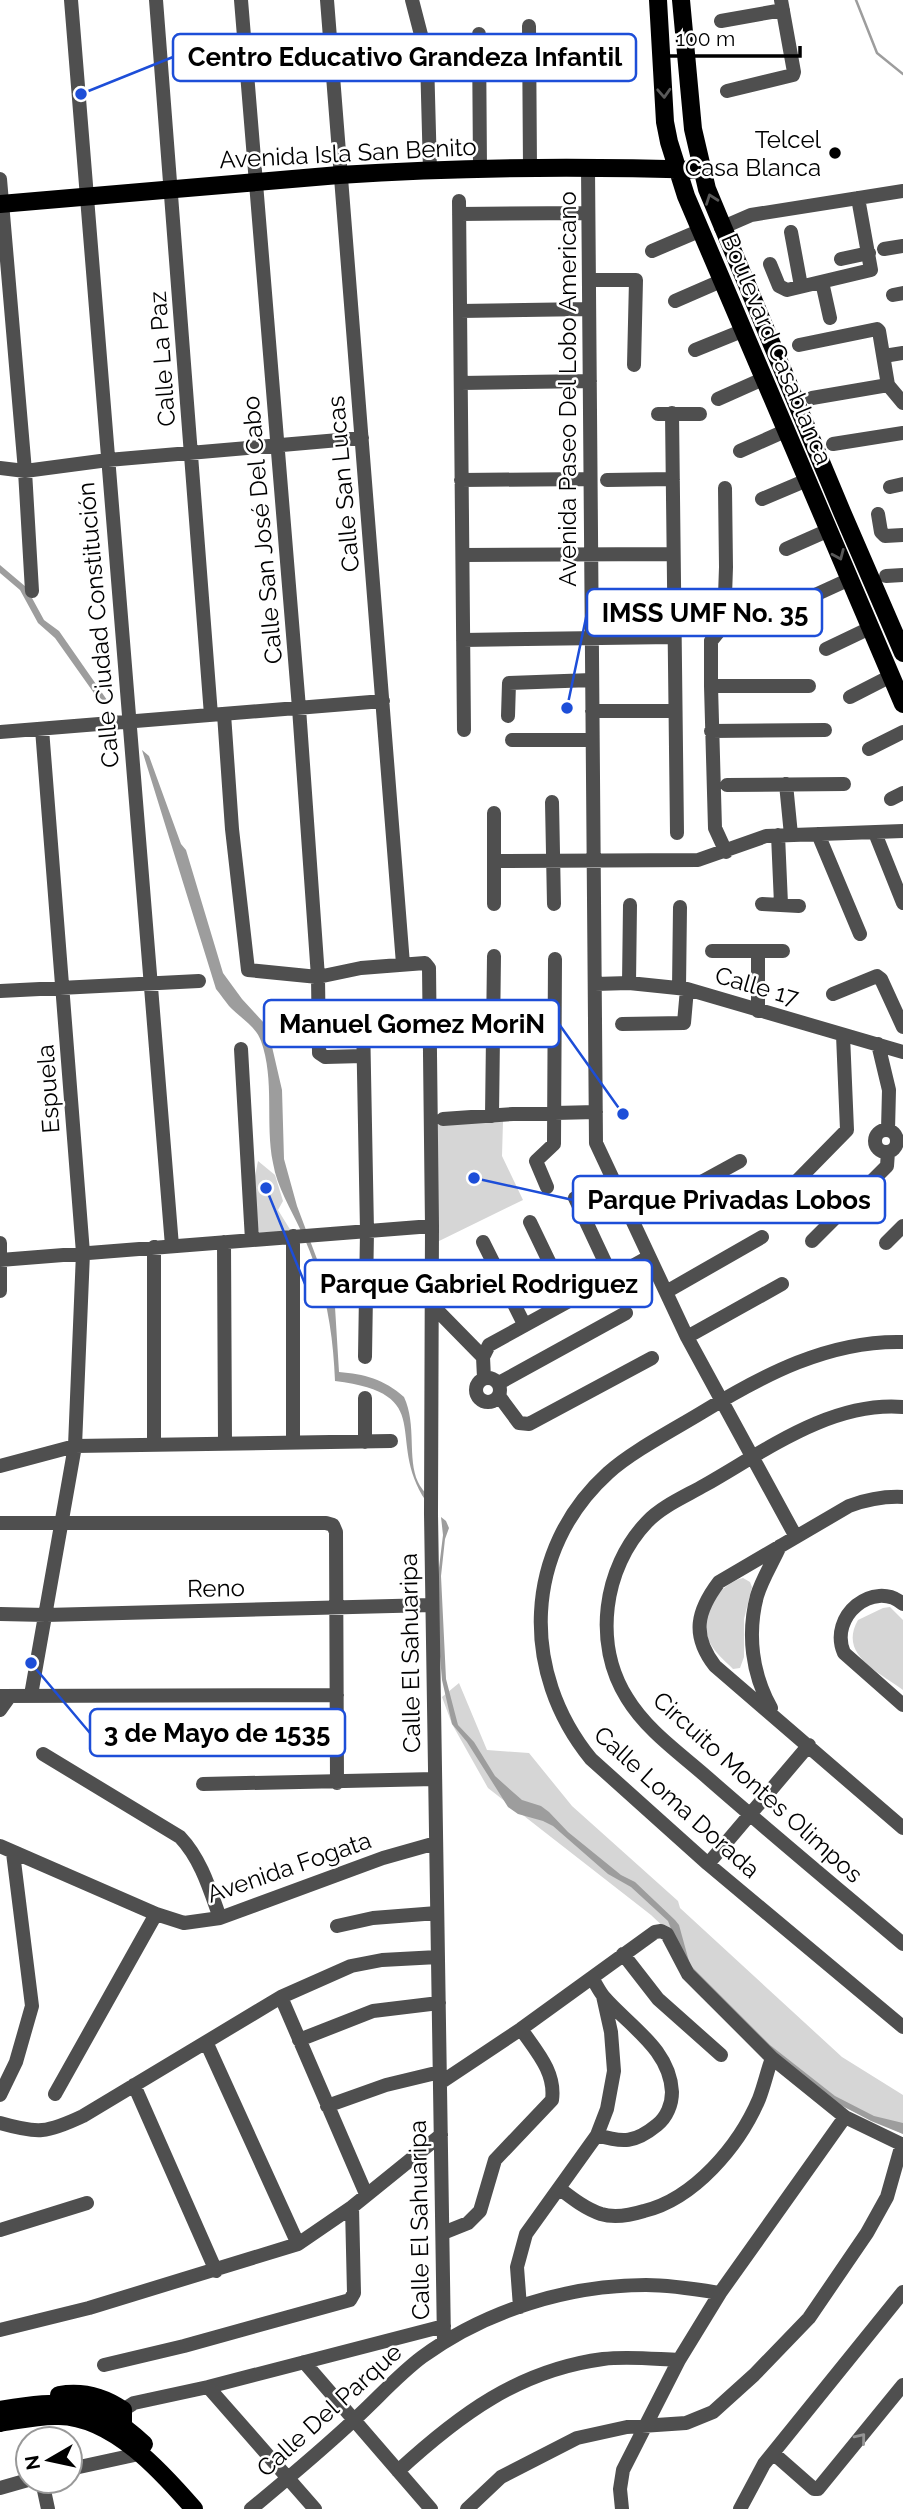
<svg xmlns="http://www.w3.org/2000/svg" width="903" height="2509" viewBox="0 0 903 2509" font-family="Raleway,sans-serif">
  <rect width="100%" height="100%" fill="#fff"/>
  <path fill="#d6d6d6" d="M503,1121L502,1156L523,1200L435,1243L436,1122Z
    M258,1161L275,1175L283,1201L278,1210L291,1231L259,1233L250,1201Z
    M743,1578L750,1582L752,1587L744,1619V1657L740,1668L733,1669C724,1660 713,1651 708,1639C698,1614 719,1584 743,1578Z
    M890,1607L903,1620V1690C879,1672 838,1655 858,1620L883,1608Z
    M459,1683L487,1750L529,1753L572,1806L678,1901L680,1908L842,2057L903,2095V2134L837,2104L766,2050L686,1968L669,1932L651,1915L488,1788L452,1724L442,1697Z"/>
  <path fill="#9d9d9d" d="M0,565L26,587L44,620L59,631L107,700L108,706L101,703L55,638L38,623L20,590L0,573Z
    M142,750L149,756L181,844L186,850L223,973L242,999L264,1023L270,1038L282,1090L284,1159L297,1206L335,1307L339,1372C364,1374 384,1379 404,1397C417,1425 407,1458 418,1482C420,1487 425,1492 428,1496L426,1501C384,1438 439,1394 335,1381C333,1327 324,1280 301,1231C291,1209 277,1187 273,1163C265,1123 275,1080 261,1041C256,1026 239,1017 229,1006C225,1001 221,995 216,989Z
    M441,1517L446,1521L449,1528L445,1539L441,1576L446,1679L458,1725L474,1742L495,1776L514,1793L522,1800L541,1806L549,1812L568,1832L621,1875L635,1882L675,1920L679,1925L690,1965L770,2045L835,2096L874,2116L903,2123V2134L871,2121L833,2101L769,2053L686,1968L668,1921L631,1887L608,1874L553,1826L543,1821L518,1814L508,1807L467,1742L452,1724L442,1680L438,1633V1576L443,1535Z"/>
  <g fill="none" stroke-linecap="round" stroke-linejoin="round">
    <path stroke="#9d9d9d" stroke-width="2.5" d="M856,0L877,53L903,74"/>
    <path stroke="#4f4f4f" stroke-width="14" d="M71,0L172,1246
      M156,0L211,715
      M241,0L299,708L318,977L319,1053L325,1057L363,1056
      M327,0L403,964
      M412,0L427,58L430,171
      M721,21L783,10
      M529,26L530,169
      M479,34L480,169
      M727,91L793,75L794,72L781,0
      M588,168L596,1143L687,1337L796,1537
      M0,179L25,471L32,591
      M459,201L464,730
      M459,214L588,213
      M721,228L751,215L903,191
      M791,232L801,286
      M884,249L903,246
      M652,251L699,231
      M841,259L869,253
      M770,264L779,286L787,290L871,270L858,198
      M589,280H636L634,365
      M822,282L830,318
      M893,295L903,293
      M675,301L721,281
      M460,311L589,309
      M799,345L877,329L879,331L888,385L903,403
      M695,350L742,331
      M884,356L903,353
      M461,383L590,381
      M812,398L888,385
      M718,399L763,379
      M672,413L677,833
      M658,414H700
      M833,444L903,433
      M740,451L785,431
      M0,468L25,471L108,460L362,438
      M461,480L590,479
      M607,480L673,479
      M890,487L903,484
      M725,488L726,567L724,625L711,641V686L715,828L726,852
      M762,499L807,480
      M878,514L881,532L885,536L903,535
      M786,549L829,530
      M463,555L673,554
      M886,576L903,575
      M804,600L850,579
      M724,625L798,629
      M463,640L674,637
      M826,649L870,628
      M711,686H809
      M850,697L891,676
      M592,711H674
      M224,714L232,829L248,970L318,977L361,968L425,963L429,968L432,1226L431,1514L444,2342
      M508,716L509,683L592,680
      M711,731L825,730
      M0,732L383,701
      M512,740H592
      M869,749L903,732
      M786,784L791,835
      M727,785L844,784
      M891,799L903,793
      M552,802L554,904
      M875,833L903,903
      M818,834L860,934
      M778,835L781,904
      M494,861L698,860L766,836L903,831
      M494,904V813
      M762,904L799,906
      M712,951H783
      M758,952V1011
      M629,983L630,905
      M595,984L629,983L687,989L903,1052
      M679,988L680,907
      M0,991L199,981
      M833,994L877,976L881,979L903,1027
      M363,1020L367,1231L365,1357
      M622,1024L684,1023L687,989
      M878,1044L889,1090L888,1130
      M241,1049L252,1240
      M492,1116L494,956
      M443,1119L513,1114L596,1112
      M875 1141a11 11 0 1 1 22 0a11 11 0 1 1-22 0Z
      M795,1183L847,1130L843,1035
      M547,1187L536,1161L554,1144L555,959
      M575,1198L612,1277
      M632,1220L740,1161
      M530,1222L568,1301
      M293,1236V1443
      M812,1241L887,1166L888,1152
      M224,1242L225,1444
      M483,1242L524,1324
      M0,1243V1291
      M886,1243L903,1226
      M0,1260L432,1226
      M666,1292L762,1237
      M431,1304L483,1357
      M687,1337L782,1284
      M903,1342C829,1340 763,1375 701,1413C673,1430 631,1452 608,1473C523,1550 520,1672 591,1759L708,1864L903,2027
      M476 1390a12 12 0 1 1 24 0a12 12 0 1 1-24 0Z
      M484,1378L483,1357L489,1345L649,1257
      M499,1383L626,1313
      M499,1396L519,1423L529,1424L652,1358
      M365,1398V1442
      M903,1407C831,1401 765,1451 705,1485C686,1496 662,1506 647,1522C603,1568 593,1644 627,1698C647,1731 681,1754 709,1779C773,1835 838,1889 903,1944
      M154,1445V1247
      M0,1466L75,1446L391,1441
      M903,1497C883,1496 868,1499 849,1506L719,1582C697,1611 691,1635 715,1666L903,1828
      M0,1523H326L333,1525L336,1532L337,1783
      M903,1604C874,1579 828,1616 844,1653L903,1705
      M0,1614L46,1615L432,1605
      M31,1695L75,1446L83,1253L42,729
      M0,1696L337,1695
      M771,1708C752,1674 747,1634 757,1596C762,1579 773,1562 780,1546
      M0,1710L10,1696
      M43,1754L180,1837C201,1859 210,1890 220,1918
      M203,1784L435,1779
      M0,1846L156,1914L184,1923L220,1918L383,1858L436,1843
      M708,1864L809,1745
      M337,1926L373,1918L437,1913
      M623,1954L658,1999L721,2055
      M592,1978C596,1984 599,1991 604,1997C629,2026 670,2049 672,2092C672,2104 667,2117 657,2125C635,2143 623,2143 597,2135
      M281,1997L366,2194
      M299,2040L373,2011L439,2003
      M207,2044L298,2244
      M440,2083L521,2029L655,1932L661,1931L667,1934L688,1974L772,2058L845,2117L903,2145
      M134,2085L216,2271
      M55,2094L156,1914
      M0,2095L16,2062L32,2006L13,1853
      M327,2106L386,2085L440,2072
      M0,2123C38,2134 47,2133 83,2116L281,1997L351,1966L382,1960L438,1957
      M560,2189C573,2199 586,2209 601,2214C614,2218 631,2215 644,2211C694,2199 739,2146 759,2099C764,2086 767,2072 772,2058
      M0,2230L87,2203
      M443,2233L468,2223L480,2211L495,2160L552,2100C556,2072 536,2051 521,2029
      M520,2307L517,2267L526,2234L597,2135L607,2109L614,2071L611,2032L603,1996
      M0,2330L89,2308L298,2244L352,2207L441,2135
      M304,2362L431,2509
      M104,2365L184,2346L350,2300L354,2293L352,2207
      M208,2387L315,2509
      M123,2410L134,2403L208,2387L444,2326
      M773,2453L814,2489H818L903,2385
      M70,2469L139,2454
      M398,2471C459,2415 519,2370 603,2359C628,2356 654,2359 679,2360
      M42,2481L48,2509
      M0,2488L28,2480
      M251,2509C286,2480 322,2450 355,2419C377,2399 398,2375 422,2357C485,2311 567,2285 646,2285C671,2285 695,2289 720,2293
      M467,2509L501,2477L577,2438L627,2427L686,2423L713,2412L754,2375L809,2318L867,2233L887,2197L902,2144
      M622,2509L620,2489L623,2470L679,2360L720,2293L845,2117
      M740,2509L764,2464L903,2292"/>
    <path stroke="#000" stroke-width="18" d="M658,0L665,122L669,142L686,196L903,704
      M681,0L693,129L707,189L842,512L903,653
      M0,204C113,195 226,184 339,175C459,167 581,166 701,170
      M59,2395C82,2391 104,2397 123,2410V2425
      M0,2410C64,2399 94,2398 144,2444
      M0,2423C19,2420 40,2415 59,2416C113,2417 162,2472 194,2509"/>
  </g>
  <defs><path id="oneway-chevron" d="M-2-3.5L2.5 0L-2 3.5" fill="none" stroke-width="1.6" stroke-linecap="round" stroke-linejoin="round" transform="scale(1.75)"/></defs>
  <g stroke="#595959">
    <use href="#oneway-chevron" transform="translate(664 93) rotate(87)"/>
    <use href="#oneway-chevron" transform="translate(711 199) rotate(-110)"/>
    <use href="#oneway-chevron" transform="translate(839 555) rotate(67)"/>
  </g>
  <use stroke="#959595" href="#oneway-chevron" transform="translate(861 2438) rotate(-51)"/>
  <circle fill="#000" stroke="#fff" stroke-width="2.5" cx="835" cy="153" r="7"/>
  <g text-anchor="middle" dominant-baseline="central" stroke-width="5" stroke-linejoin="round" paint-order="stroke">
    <g font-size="24" fill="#000" stroke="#fff" text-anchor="end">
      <text x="821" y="139">Telcel<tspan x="821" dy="28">Casa Blanca</tspan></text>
    </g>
    <g font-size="24" fill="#000" stroke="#fff">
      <text transform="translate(348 153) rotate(-3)">Avenida Isla San Benito</text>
      <text transform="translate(777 349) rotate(67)">Boulevard Casablanca</text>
      <text transform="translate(162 359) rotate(-94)">Calle La Paz</text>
      <text transform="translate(567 389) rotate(-90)">Avenida Paseo Del Lobo Americano</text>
      <text transform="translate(343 484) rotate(-95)">Calle San Lucas</text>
      <text transform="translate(262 530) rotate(-95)">Calle San José Del Cabo</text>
      <text transform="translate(98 625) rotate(-95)">Calle Ciudad Constitución</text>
      <text transform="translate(757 986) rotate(16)">Calle 17</text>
      <text transform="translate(48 1089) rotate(-94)">Espuela</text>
      <text transform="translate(216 1588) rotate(-1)">Reno</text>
      <text transform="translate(410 1653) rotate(-91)">Calle El Sahuaripa</text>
      <text transform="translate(758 1787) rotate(42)">Circuito Montes Olimpos</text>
      <text transform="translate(677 1802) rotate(42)">Calle Loma Dorada</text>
      <text transform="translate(289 1867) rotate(-19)">Avenida Fogata</text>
      <text transform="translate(419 2220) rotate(-91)">Calle El Sahuaripa</text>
      <text transform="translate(329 2410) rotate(-42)">Calle Del Parque</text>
    </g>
  </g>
  <path fill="none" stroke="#1d4ed8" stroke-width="2.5" d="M81 94L173 57M567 708L587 613M623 1114L559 1024M474 1178L573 1200M266 1188L305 1284M31 1663L90 1733"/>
  <g fill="#1d4ed8" stroke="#fff" stroke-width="2.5">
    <circle cx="81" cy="94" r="7"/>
    <circle cx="567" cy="708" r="7"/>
    <circle cx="623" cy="1114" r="7"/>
    <circle cx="474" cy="1178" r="7"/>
    <circle cx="266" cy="1188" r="7"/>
    <circle cx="31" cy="1663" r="7"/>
  </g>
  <g fill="#fff" stroke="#1d4ed8" stroke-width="2.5">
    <rect x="173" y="34" width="463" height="47" rx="7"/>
    <rect x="587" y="589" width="235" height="47" rx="7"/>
    <rect x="264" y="1000" width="295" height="47" rx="7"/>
    <rect x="573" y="1176" width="312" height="47" rx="7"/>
    <rect x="305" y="1260" width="347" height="47" rx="7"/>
    <rect x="90" y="1709" width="255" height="47" rx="7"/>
  </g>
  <g font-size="26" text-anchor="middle" font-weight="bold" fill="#000">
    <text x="405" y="66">Centro Educativo Grandeza Infantil</text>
    <text x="705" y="622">IMSS UMF No. 35</text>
    <text x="412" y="1033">Manuel Gomez MoriN</text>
    <text x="729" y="1209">Parque Privadas Lobos</text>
    <text x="479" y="1293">Parque Gabriel Rodriguez</text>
    <text x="217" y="1742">3 de Mayo de 1535</text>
  </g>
  <g transform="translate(49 2460) rotate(261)"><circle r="33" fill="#ffffff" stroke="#999999" stroke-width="2"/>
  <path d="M0-5L12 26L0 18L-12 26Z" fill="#000000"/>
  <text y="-10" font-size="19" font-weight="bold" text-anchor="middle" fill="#000000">N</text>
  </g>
  <path d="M665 46v10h135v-10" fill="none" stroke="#000000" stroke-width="3.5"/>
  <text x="676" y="46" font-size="21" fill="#000000" stroke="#ffffff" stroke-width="5" paint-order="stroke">100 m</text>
</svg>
